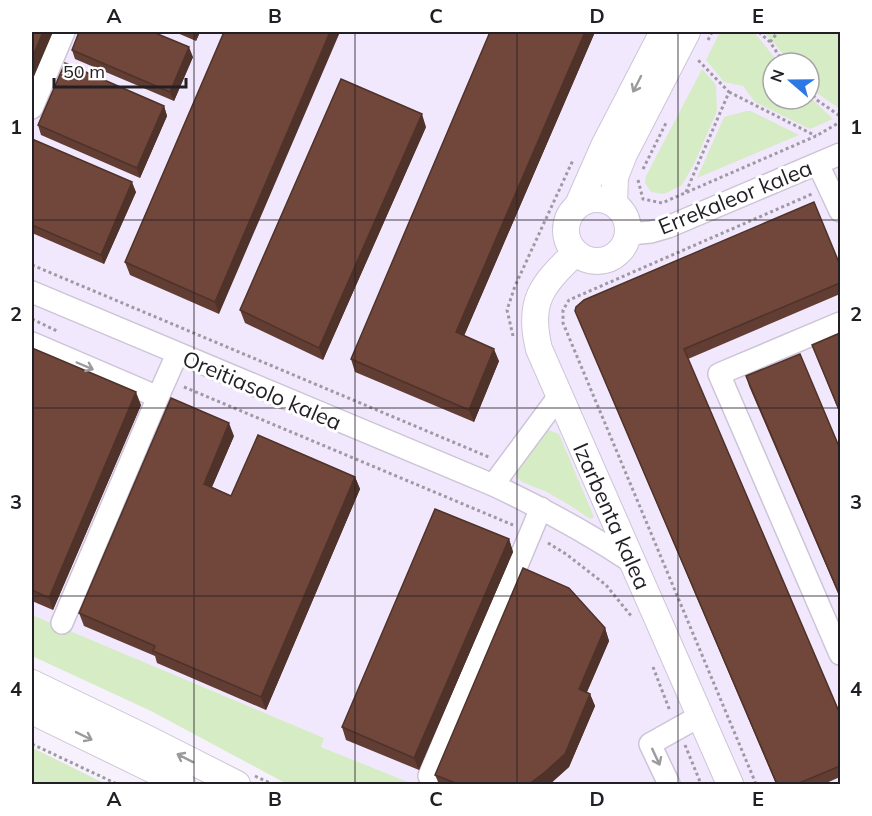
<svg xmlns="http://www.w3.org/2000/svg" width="872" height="816" viewBox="0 0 872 816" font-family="Mulish,sans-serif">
  <rect width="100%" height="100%" fill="#f7f1fd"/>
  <path fill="#f2e8fd" d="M32,32H764L791,63H773V99H809V84L818,94L840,109V784H413L321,747L324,738L32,615Z"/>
  <path fill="#d5ecc5" d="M720,32H754L779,63H773V99H809V96L833,119L810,129L755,102L743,86L724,82L706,60Z
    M764,32H840V109L818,94L809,84V63H791Z
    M702,69L716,85L717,111L695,162L682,185L664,194L651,192L645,183L646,176Z
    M746,111H751L799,135L697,178L724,117Z
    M549,430L559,434L594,517L590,519L571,506L547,492L522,482L517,477L516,469L541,435Z
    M32,615L324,738L321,747L413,784H287L151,711L32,656Z
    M32,747L35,749L106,784H32Z"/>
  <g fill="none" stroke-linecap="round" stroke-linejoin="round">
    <defs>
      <path id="minor" d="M32,108L64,32
        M818,164L840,211
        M629,234L651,232L668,227L840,154
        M32,292L493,485C542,508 588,533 633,563
        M840,323L719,374L840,654
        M32,343L158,397L177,354
        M493,485L559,396
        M62,623L158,397
        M429,776L541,508
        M669,784L650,744L700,716"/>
      <path id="major" d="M566 230a31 31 0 1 1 62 0a31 31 0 1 1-62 0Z
        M614,203L615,177L624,154L687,32
        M578,205L604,146L663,32
        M575,253C542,285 527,301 539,349L730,784
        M32,683L146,738L237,784
        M32,711L182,784"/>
    </defs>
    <use href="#minor" stroke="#cdc5d7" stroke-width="24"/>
    <use href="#major" stroke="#cdc5d7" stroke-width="28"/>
    <path stroke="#9f99a3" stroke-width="3" stroke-dasharray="3 3" stroke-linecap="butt" d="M759,32L770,42L784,63
      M708,40L712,32
      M770,42L778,32
      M809,91L817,100L840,116
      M729,92L816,136
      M643,169L667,121
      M638,180L643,199L662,203L816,136L840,122
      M686,192L729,92L698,60
      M32,265L491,458
      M32,319L57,331
      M513,336L507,310L515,286L573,160
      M184,387L513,525
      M548,543L566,554L606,585L632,617
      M653,667L670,711
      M32,744L117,784
      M685,745L701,784
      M255,776L272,784
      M756,784L563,323V310L569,300L812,194"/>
    <use href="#minor" stroke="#fff" stroke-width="21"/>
    <use href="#major" stroke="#fff" stroke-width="26"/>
  </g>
  <path fill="#613d33" d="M175,32H200L196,41Z
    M224,32L219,314L130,275L125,262Z
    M595,32L464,336L499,361L474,422L355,372L351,359Z
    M72,50L193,57L174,101L75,59Z
    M164,106L167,116L140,178L41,135L38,125Z
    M426,127L323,360L245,323L240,310Z
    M32,139L136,192L104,264L32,233Z
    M840,265V294L688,359L840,714V777L824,784H776L575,311Z
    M840,333V414L812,345Z
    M32,348L141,405L53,610L32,601Z
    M746,376L840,449V598L749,386Z
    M234,436L212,487L231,496L355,477L360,489L266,710L157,663L155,656L84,626L79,613Z
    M509,539L513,552L419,770L346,740L342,727Z
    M605,628L609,641L587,692L590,694L595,706L569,767L550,784H439L435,775Z"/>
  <path fill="#4f3229" d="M43,32H53L32,81V58Z
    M193,32H200L196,41Z
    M330,32H340L219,314L215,302Z
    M585,32H595L460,345L456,332Z
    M189,47L193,57L174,101L170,92Z
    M164,106L167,116L140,178L137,168Z
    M422,114L426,127L323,360L319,348Z
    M132,182L136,192L104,264L101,255Z
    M494,349L499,361L474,422L469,410Z
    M136,392L141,405L53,610L49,598Z
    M229,423L234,436L208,496L204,484Z
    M355,477L360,489L266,710L261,697Z
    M509,539L513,552L419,770L414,758Z
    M605,628L609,641L583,701L579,689Z
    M590,694L595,706L569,767L550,784H529Z"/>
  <path fill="#71473b" stroke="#4f3229" stroke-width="1.5" d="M32,32H43L32,58Z
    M79,32H153L189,47L170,92L72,50Z
    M224,32H330L215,302L125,262Z
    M490,32H585L456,332L494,349L469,410L351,359Z
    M65,63L164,106L137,168L38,125Z
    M341,79L422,114L319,348L240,310Z
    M32,139L132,182L101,255L32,225Z
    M814,202L840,265V283L684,349L840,714V766L797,784H777L575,311L576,307L584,300Z
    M840,333V412L812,345Z
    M32,348L136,392L49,598L32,590Z
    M800,354L840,449V596L746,376Z
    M171,398L229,423L204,484L231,496L258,435L355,477L261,697L153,651L155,646L79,613Z
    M435,509L509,539L414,758L342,727Z
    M523,568L569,588L605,628L579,689L590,694L565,754L545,772L529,784H458L435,775Z"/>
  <defs><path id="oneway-shaft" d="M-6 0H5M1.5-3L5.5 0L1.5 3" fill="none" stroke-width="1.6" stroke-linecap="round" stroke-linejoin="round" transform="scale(1.5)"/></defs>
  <g stroke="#9c9a9d">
    <use href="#oneway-shaft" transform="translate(637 84) rotate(117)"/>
    <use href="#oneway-shaft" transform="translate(85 366) rotate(23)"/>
    <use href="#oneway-shaft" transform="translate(84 736) rotate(26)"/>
    <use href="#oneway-shaft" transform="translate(656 757) rotate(65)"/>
    <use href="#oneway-shaft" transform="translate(185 758) rotate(-153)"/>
  </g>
  <path fill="none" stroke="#221e25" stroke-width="1.5" stroke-opacity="0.55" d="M194,32V784M355,32V784M517,32V784M678,32V784M32,220H840M32,408H840M32,596H840"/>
  <g text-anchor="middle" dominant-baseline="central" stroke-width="6" stroke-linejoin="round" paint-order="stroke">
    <g font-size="22" fill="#221e25" stroke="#fff">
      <text transform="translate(735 197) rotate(-22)">Errekaleor kalea</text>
      <text transform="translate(262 390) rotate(23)">Oreitiasolo kalea</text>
      <text transform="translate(612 516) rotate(66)">Izarbenta kalea</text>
    </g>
  </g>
  <rect width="872" height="816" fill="none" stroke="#ffffff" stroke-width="66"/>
  <g transform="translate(791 81) rotate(290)"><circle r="28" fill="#ffffff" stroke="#a7a5a8" stroke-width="1.5"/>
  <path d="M0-4.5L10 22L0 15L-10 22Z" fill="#2e78e5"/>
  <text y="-9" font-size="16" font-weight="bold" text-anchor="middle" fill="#221e25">N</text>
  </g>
  <path d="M54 78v9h132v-9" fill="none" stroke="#221e25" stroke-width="3"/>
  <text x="63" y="78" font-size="18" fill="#221e25" stroke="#ffffff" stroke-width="4.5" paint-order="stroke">50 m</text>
  <rect x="33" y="33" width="806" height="750" fill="none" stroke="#221e25" stroke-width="2"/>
  <g font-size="20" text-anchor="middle" font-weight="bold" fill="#221e25">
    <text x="114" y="23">A</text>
    <text x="275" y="23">B</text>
    <text x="436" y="23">C</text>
    <text x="597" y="23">D</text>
    <text x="758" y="23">E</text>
    <text x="16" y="134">1</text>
    <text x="856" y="134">1</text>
    <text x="16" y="321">2</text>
    <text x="856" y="321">2</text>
    <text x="16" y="509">3</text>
    <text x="856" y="509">3</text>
    <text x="16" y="696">4</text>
    <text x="856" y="696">4</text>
    <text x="114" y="806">A</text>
    <text x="275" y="806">B</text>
    <text x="436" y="806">C</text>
    <text x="597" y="806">D</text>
    <text x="758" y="806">E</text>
  </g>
</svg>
